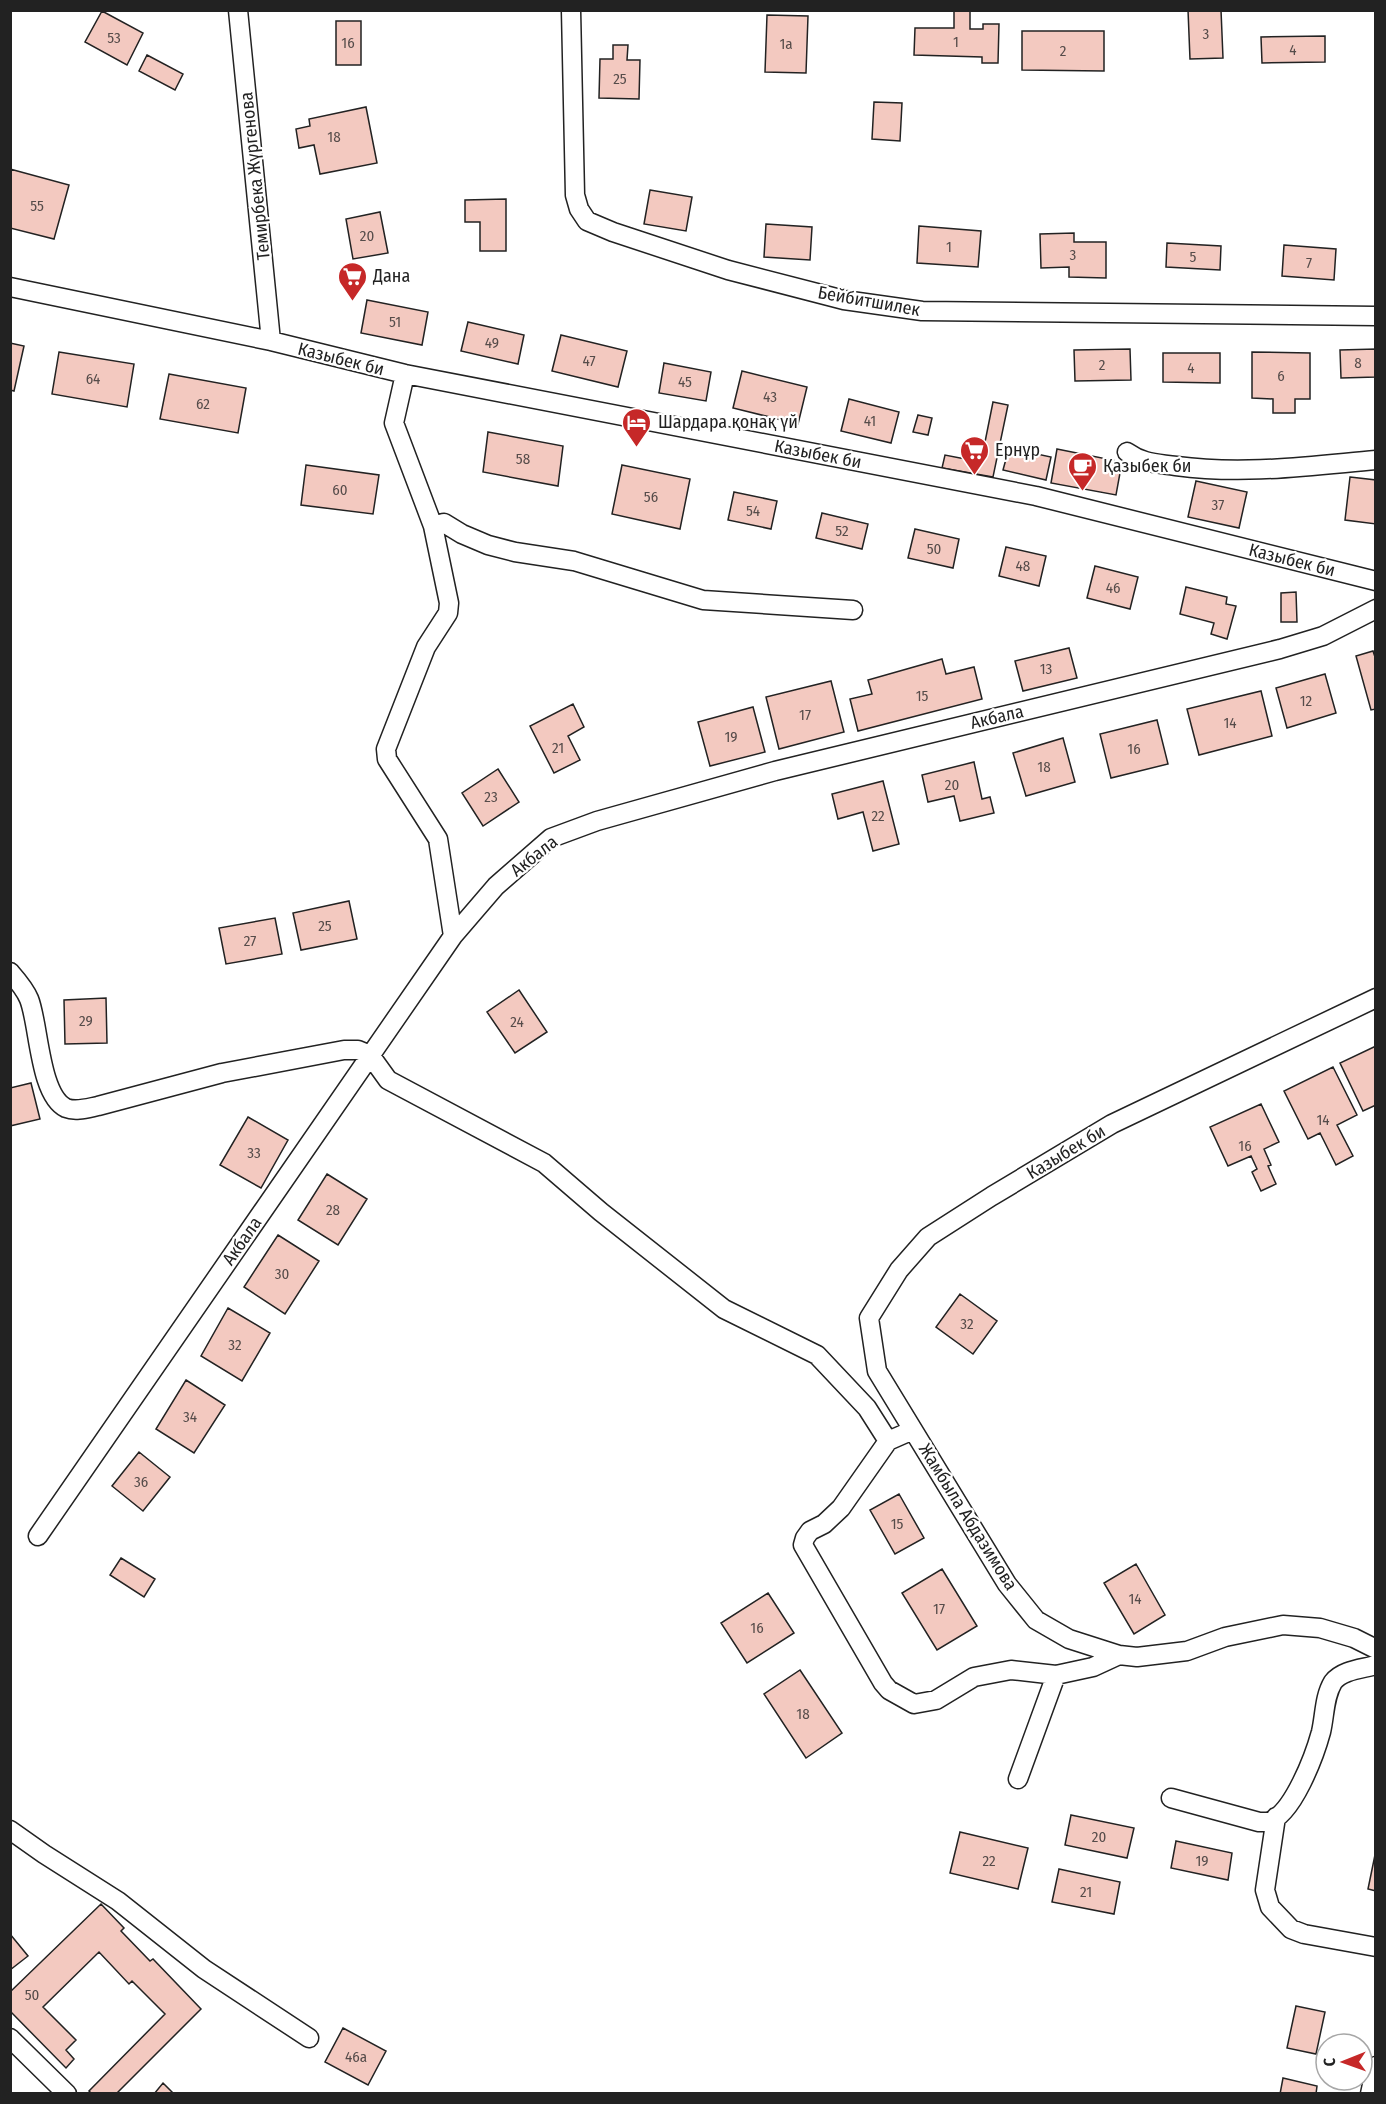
<svg xmlns="http://www.w3.org/2000/svg" width="1386" height="2104" viewBox="0 0 1386 2104" font-family="'Fira Sans Condensed',sans-serif">
  <rect width="100%" height="100%" fill="#fff"/>
  <path fill="#f3c9c0" stroke="#222" stroke-width="1.5" d="M954,10H970V29H983V24H999L998,63H982V57L914,55L915,28H954Z
    M1188,10H1221L1223,58L1190,59Z
    M102,11L143,33L127,65L85,42Z
    M767,15L808,16L806,73L765,72Z
    M336,21H361V65H336Z
    M1022,31H1104V71L1022,70Z
    M1325,36V62L1262,63L1261,37Z
    M613,45H628L627,60H640L639,99L599,98L600,59H613Z
    M147,55L183,74L175,90L139,71Z
    M874,102L902,103L900,141L872,139Z
    M366,107L377,163L320,174L314,145L299,148L296,129L310,126L309,119Z
    M10,169L69,185L54,239L10,228Z
    M650,190L692,197L686,231L644,224Z
    M506,199V251H480V222H465V200Z
    M380,212L388,253L353,259L346,219Z
    M766,224L812,227L810,260L764,257Z
    M919,226L981,231L978,267L917,263Z
    M1074,233V242H1106V278L1069,277V267L1041,268L1040,234Z
    M1167,243L1221,246L1220,270L1166,267Z
    M1284,245L1336,249L1334,280L1282,276Z
    M367,300L428,312L422,345L361,333Z
    M468,322L524,335L518,364L461,351Z
    M561,335L627,351L618,387L552,371Z
    M10,343L24,346L14,391L10,390Z
    M1130,349L1131,380L1075,381L1074,350Z
    M1376,349V377L1341,378L1340,350Z
    M59,352L134,364L127,407L52,394Z
    M1252,352L1310,353V399H1295V413H1273V399L1252,398Z
    M1163,353H1220V383L1163,382Z
    M664,363L711,372L706,401L659,393Z
    M742,371L807,387L798,424L733,408Z
    M169,374L246,388L238,433L160,419Z
    M849,399L899,412L891,443L841,431Z
    M993,402L1008,405L993,477L942,468L945,455L981,462Z
    M918,415L932,418L928,435L913,432Z
    M488,432L563,446L558,486L483,472Z
    M1009,448L1051,457L1046,480L1003,470Z
    M1057,449L1122,462L1116,495L1051,483Z
    M306,465L379,475L373,514L301,505Z
    M622,465L690,479L680,529L612,514Z
    M1350,477L1376,480V524L1345,520Z
    M1196,481L1247,492L1239,528L1188,517Z
    M734,492L777,501L771,529L728,520Z
    M822,513L868,524L862,549L816,538Z
    M915,529L959,539L953,568L908,558Z
    M1006,547L1046,556L1039,586L999,576Z
    M1095,566L1138,577L1130,609L1087,598Z
    M1186,587L1227,597L1226,604L1236,606L1227,639L1211,634L1214,623L1180,614Z
    M1296,592L1297,622H1281V593Z
    M1069,648L1077,678L1023,691L1015,661Z
    M1373,651L1376,660V709L1371,710L1356,656Z
    M942,659L946,674L974,667L982,699L858,731L850,699L872,694L868,680Z
    M1325,674L1336,713L1287,728L1276,688Z
    M831,681L844,732L779,749L766,697Z
    M1261,691L1272,736L1199,755L1187,709Z
    M573,704L584,727L568,736L580,760L554,773L530,726Z
    M753,707L765,752L710,766L698,722Z
    M1157,720L1168,764L1111,778L1100,734Z
    M1063,738L1075,782L1026,796L1013,753Z
    M974,762L982,799L990,797L994,813L960,821L954,796L928,802L922,775Z
    M498,769L519,802L483,826L462,793Z
    M883,781L899,844L873,851L863,812L838,819L832,794Z
    M349,901L357,939L301,950L293,913Z
    M275,918L282,954L226,964L219,928Z
    M519,990L547,1032L515,1053L487,1012Z
    M106,998L107,1043L65,1044L64,1000Z
    M1376,1046V1105L1363,1111L1340,1063Z
    M1333,1067L1357,1115L1337,1125L1353,1156L1336,1165L1320,1133L1308,1139L1284,1091Z
    M31,1083L40,1119L10,1126V1088Z
    M1261,1104L1279,1142L1264,1149L1271,1165L1268,1166L1276,1184L1261,1191L1252,1172L1257,1169L1251,1156L1228,1166L1210,1127Z
    M248,1117L288,1140L261,1188L220,1165Z
    M327,1174L367,1199L338,1245L298,1220Z
    M278,1235L319,1261L285,1314L244,1287Z
    M960,1294L997,1321L973,1354L936,1327Z
    M228,1308L270,1333L242,1381L201,1356Z
    M186,1380L225,1405L194,1453L156,1429Z
    M139,1452L170,1477L143,1511L112,1486Z
    M899,1494L924,1538L895,1554L870,1510Z
    M121,1558L155,1579L144,1597L110,1575Z
    M1136,1564L1165,1615L1134,1634L1104,1583Z
    M942,1569L977,1626L937,1650L902,1593Z
    M768,1593L794,1633L747,1663L721,1623Z
    M800,1670L842,1733L806,1758L764,1694Z
    M1071,1815L1134,1828L1127,1858L1065,1845Z
    M960,1832L1028,1848L1018,1889L950,1873Z
    M1176,1841L1232,1853L1228,1880L1171,1868Z
    M1376,1850V1891L1368,1889Z
    M1059,1869L1120,1882L1114,1914L1052,1902Z
    M101,1904L124,1928L121,1931L150,1961L153,1959L201,2009L116,2094H92L89,2091L165,2014L132,1981L129,1984L99,1952L43,2007L76,2040L66,2050L74,2059L66,2068L10,2011V1992Z
    M10,1934L28,1956L10,1970Z
    M1296,2006L1325,2012L1316,2054L1287,2048Z
    M343,2028L386,2051L368,2085L325,2062Z
    M1283,2078L1317,2086L1316,2094H1280Z
    M163,2083L174,2094H154Z"/>
  <g fill="none" stroke-linecap="round" stroke-linejoin="round">
    <defs>
      <path id="minor" d="M238,10L271,341
        M571,10L575,195L579,209L587,221L613,232L728,270L844,300L922,311L1376,316
        M10,287L271,341L405,374L1036,496L1376,581
        M405,374L394,423L433,526L449,603L448,613L426,647L386,749L387,759L438,839L453,936
        M1127,452C1144,464 1156,463 1176,466C1244,475 1308,466 1376,460
        M433,526L444,523L462,534L488,545L515,552L574,561L703,600L853,610
        M10,972C17,980 25,989 29,999C39,1023 39,1095 66,1108C76,1112 88,1108 98,1106L222,1073L344,1050H358L370,1055L388,1080L544,1163L601,1212L724,1309L817,1355L867,1408L888,1441
        M913,1430L888,1441L841,1508L824,1524L810,1531L805,1538L803,1545L883,1683L889,1690L914,1704L936,1700L974,1677L1011,1670L1056,1675L1093,1667L1119,1655L1137,1657L1187,1651L1225,1637L1283,1625L1320,1628L1354,1638L1376,1649
        M38,1536L453,936L496,886L551,838L597,821L775,771L1280,649L1323,636L1376,609
        M1119,1655L1069,1639L1036,1620L1007,1584L877,1371L869,1318L899,1270L928,1237L992,1196L1112,1124L1376,998
        M1018,1779L1056,1675
        M1171,1798L1259,1822C1262,1822 1265,1822 1268,1822C1293,1815 1315,1754 1321,1732C1325,1715 1324,1697 1333,1682C1342,1670 1362,1669 1376,1665
        M1276,1817L1265,1890L1270,1907L1291,1929L1304,1934L1376,1947
        M10,1830L44,1854L118,1901L204,1969L309,2038
        M10,2038L67,2094
        M1370,2094L1376,2066"/>
    </defs>
    <use href="#minor" stroke="#222" stroke-width="21"/>
    <use href="#minor" stroke="#fff" stroke-width="18"/>
  </g>
  <defs>
    <symbol id="supermarket-pin" viewBox="-11 -11 22 30"><path d="M0 17L-7.5 6A9.5 9.5 0 1 1 7.5 6Z" fill="#c62828" stroke="#fff"/><path d="M-6-5.5h2.5l.6 2H6L4.5 2H-2.5L-4.4-4H-6ZM-1.5 3.2a1.3 1.3 0 1 0 .1 0ZM3 3.2a1.3 1.3 0 1 0 .1 0Z" fill="#fff"/></symbol>
    <symbol id="hotel-pin" viewBox="-11 -11 22 30"><path d="M0 17L-7.5 6A9.5 9.5 0 1 1 7.5 6Z" fill="#c62828" stroke="#fff"/><path d="M-6-4.5h1.5V1H6V5H4.5V3h-9V5H-6ZM-4 0a1.8 1.8 0 1 1 3.6 0ZM.5 0V-2.5h3Q6-2.5 6 0Z" fill="#fff"/></symbol>
    <symbol id="cafe-pin" viewBox="-11 -11 22 30"><path d="M0 17L-7.5 6A9.5 9.5 0 1 1 7.5 6Z" fill="#c62828" stroke="#fff"/><path d="M-5.5-4.5H6V0H3Q3 3.5 0 3.5H-2.5Q-5.5 3.5-5.5 0ZM3-3.2v2h1.7v-2ZM-6 4.5H4V6H-6Z" fill="#fff"/></symbol>
  </defs>
  <g fill-rule="evenodd">
    <use href="#supermarket-pin" x="336" y="260" width="33" height="45"/>
    <use href="#hotel-pin" x="620" y="406" width="33" height="45"/>
    <use href="#supermarket-pin" x="958" y="434" width="33" height="45"/>
    <use href="#cafe-pin" x="1066" y="450" width="33" height="45"/>
  </g>
  <g text-anchor="middle" dominant-baseline="central" stroke-width="4.5" stroke-linejoin="round" paint-order="stroke">
    <g font-size="15" fill="#564c4a">
      <text x="1206" y="34">3</text>
      <text x="114" y="38">53</text>
      <text x="956" y="42">1</text>
      <text x="348" y="43">16</text>
      <text x="786" y="44">1а</text>
      <text x="1293" y="50">4</text>
      <text x="1063" y="51">2</text>
      <text x="620" y="79">25</text>
      <text x="334" y="137">18</text>
      <text x="37" y="206">55</text>
      <text x="367" y="236">20</text>
      <text x="949" y="247">1</text>
      <text x="1073" y="255">3</text>
      <text x="1193" y="257">5</text>
      <text x="1309" y="263">7</text>
      <text x="395" y="322">51</text>
      <text x="492" y="343">49</text>
      <text x="589" y="361">47</text>
      <text x="1358" y="363">8</text>
      <text x="1102" y="365">2</text>
      <text x="1191" y="368">4</text>
      <text x="1281" y="376">6</text>
      <text x="93" y="379">64</text>
      <text x="685" y="382">45</text>
      <text x="770" y="397">43</text>
      <text x="203" y="404">62</text>
      <text x="870" y="421">41</text>
      <text x="523" y="459">58</text>
      <text x="340" y="490">60</text>
      <text x="651" y="497">56</text>
      <text x="1218" y="505">37</text>
      <text x="753" y="511">54</text>
      <text x="842" y="531">52</text>
      <text x="934" y="549">50</text>
      <text x="1023" y="566">48</text>
      <text x="1113" y="588">46</text>
      <text x="1046" y="669">13</text>
      <text x="922" y="696">15</text>
      <text x="1306" y="701">12</text>
      <text x="805" y="715">17</text>
      <text x="1230" y="723">14</text>
      <text x="731" y="737">19</text>
      <text x="558" y="748">21</text>
      <text x="1134" y="749">16</text>
      <text x="1044" y="767">18</text>
      <text x="952" y="785">20</text>
      <text x="491" y="797">23</text>
      <text x="878" y="816">22</text>
      <text x="325" y="926">25</text>
      <text x="250" y="941">27</text>
      <text x="86" y="1021">29</text>
      <text x="517" y="1022">24</text>
      <text x="1323" y="1120">14</text>
      <text x="1245" y="1146">16</text>
      <text x="254" y="1153">33</text>
      <text x="333" y="1210">28</text>
      <text x="282" y="1274">30</text>
      <text x="967" y="1324">32</text>
      <text x="235" y="1345">32</text>
      <text x="190" y="1417">34</text>
      <text x="141" y="1482">36</text>
      <text x="897" y="1524">15</text>
      <text x="1135" y="1599">14</text>
      <text x="939" y="1609">17</text>
      <text x="757" y="1628">16</text>
      <text x="803" y="1714">18</text>
      <text x="1099" y="1837">20</text>
      <text x="989" y="1861">22</text>
      <text x="1202" y="1861">19</text>
      <text x="1086" y="1892">21</text>
      <text x="32" y="1995">50</text>
      <text x="356" y="2057">46а</text>
    </g>
    <g font-size="18" fill="#222" stroke="#fff">
      <text transform="translate(255 176) rotate(-96)">Темирбека Жүргенова</text>
      <text transform="translate(869 301) rotate(10)">Бейбитшилек</text>
      <text transform="translate(341 359) rotate(14)">Казыбек би</text>
      <text transform="translate(818 454) rotate(11)">Казыбек би</text>
      <text transform="translate(1292 560) rotate(14)">Казыбек би</text>
      <text transform="translate(997 717) rotate(-13)">Акбала</text>
      <text transform="translate(534 856) rotate(-38)">Акбала</text>
      <text transform="translate(1066 1152) rotate(-31)">Казыбек би</text>
      <text transform="translate(242 1241) rotate(-55)">Акбала</text>
      <text transform="translate(968 1517) rotate(58)">Жамбыла Абдазимова</text>
    </g>
    <g font-size="18" fill="#222" stroke="#fff" text-anchor="start">
      <text x="373" y="276">Дана</text>
      <text x="658" y="422">Шардара қонақ үй</text>
      <text x="995" y="450">Ернұр</text>
      <text x="1103" y="466">Қазыбек би</text>
    </g>
  </g>
  <rect width="1386" height="2104" fill="none" stroke="#222222" stroke-width="24"/>
  <g transform="translate(1344 2062) rotate(269)"><circle r="28" fill="#ffffff" stroke="#a7a7a7" stroke-width="1.5"/>
  <path d="M0-4.5L10 22L0 15L-10 22Z" fill="#c62828"/>
  <text y="-9" font-size="16" font-weight="bold" text-anchor="middle" fill="#222222">С</text>
  </g>
</svg>
